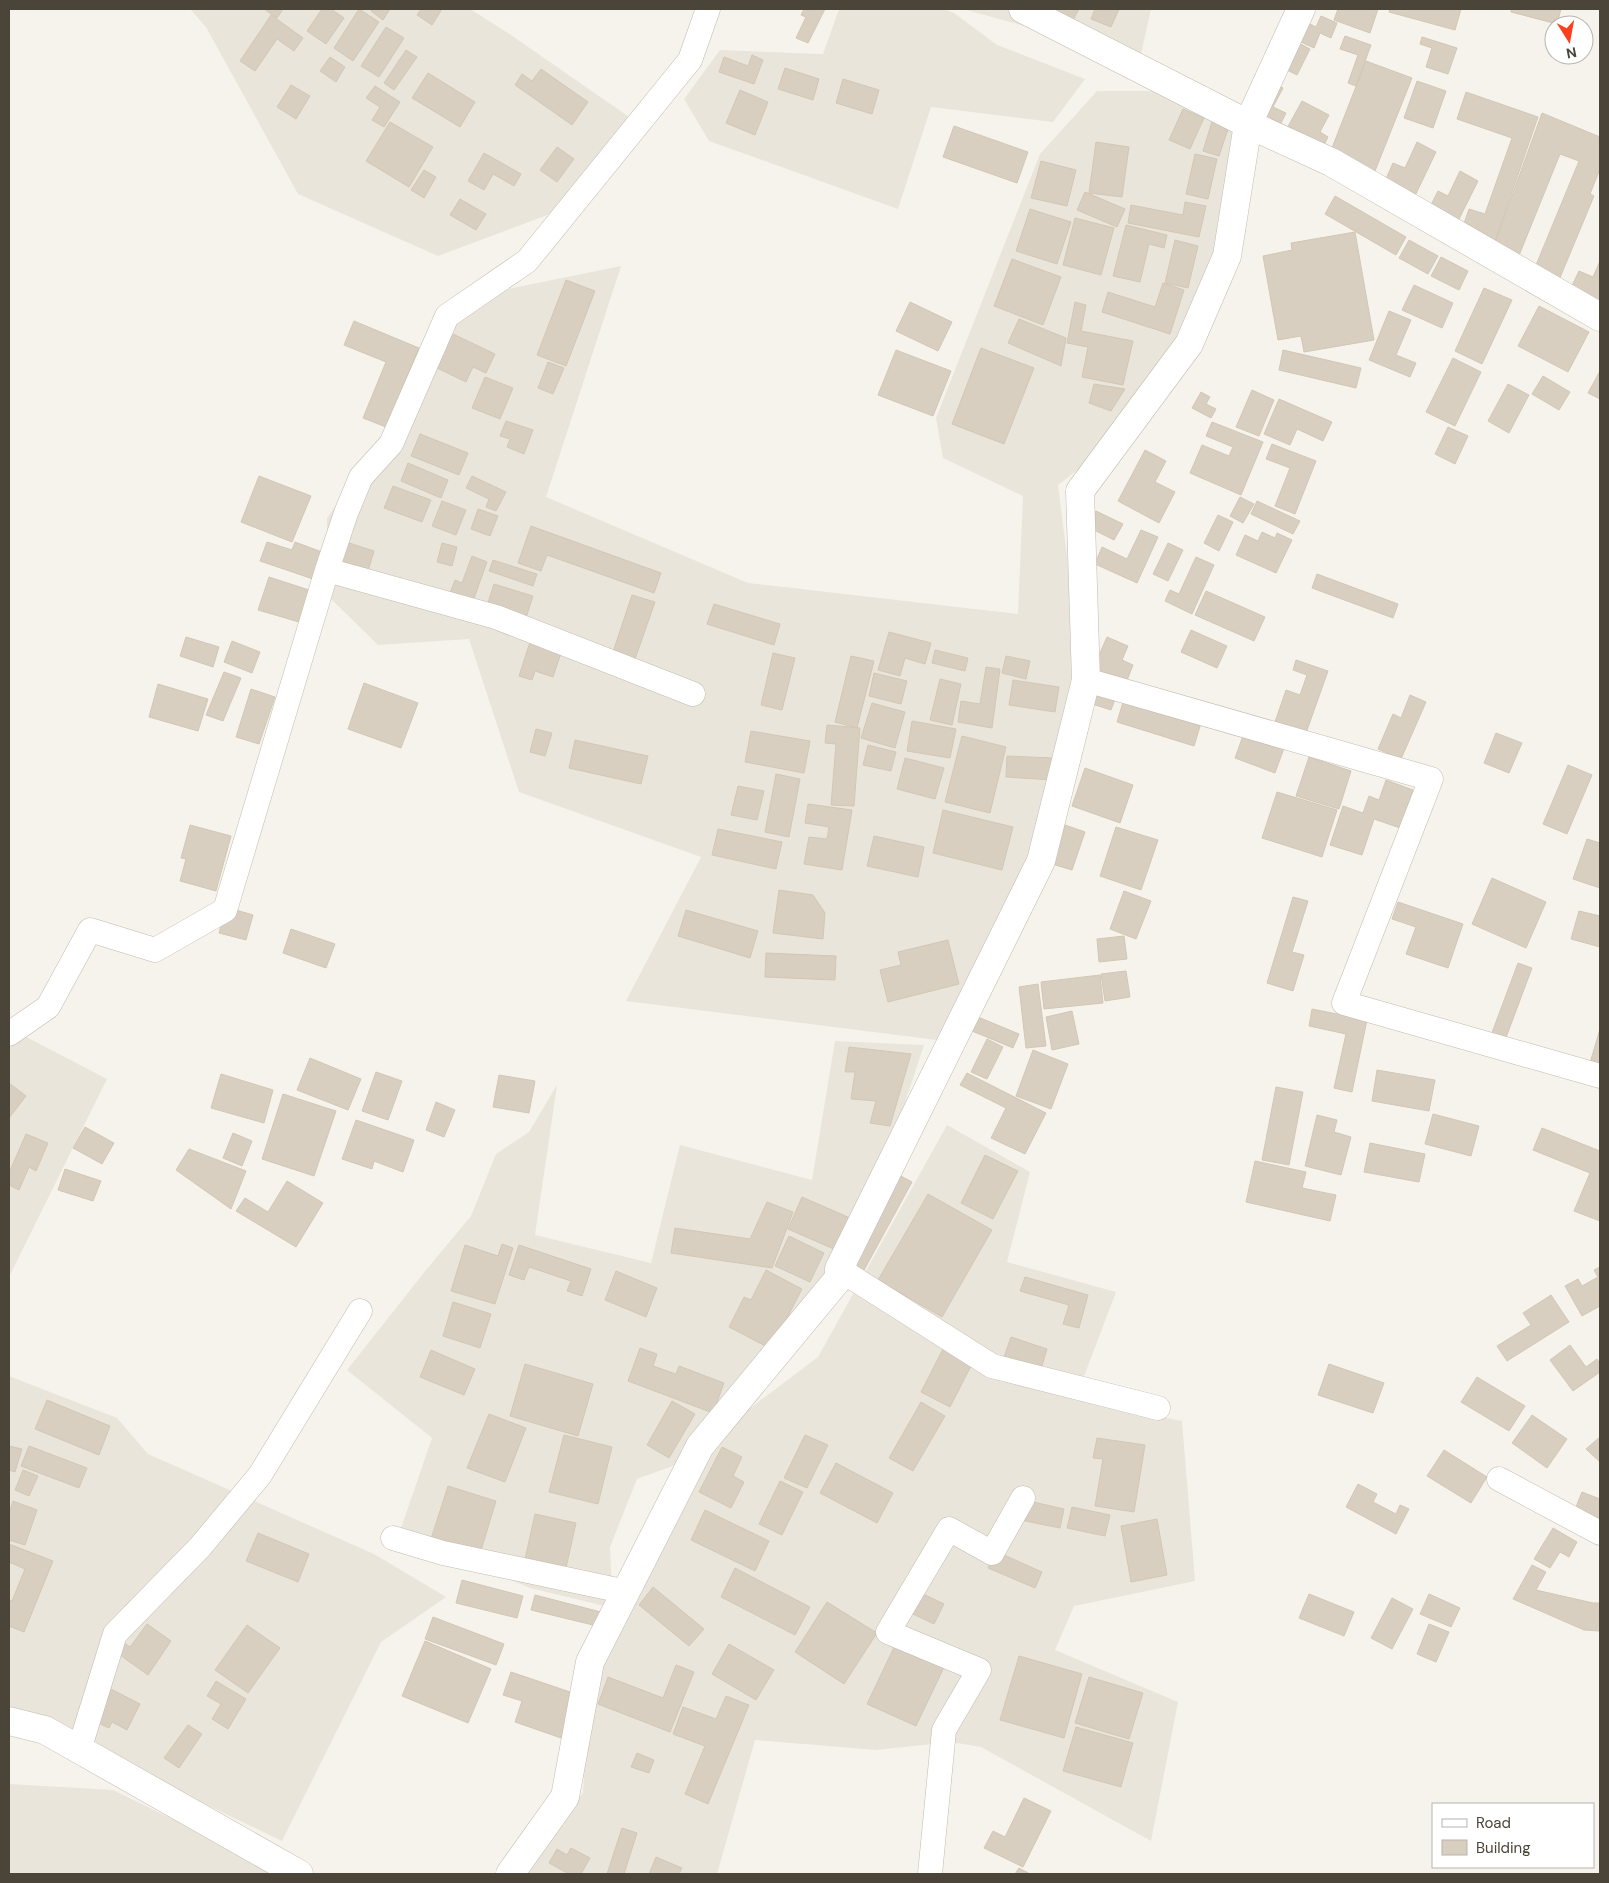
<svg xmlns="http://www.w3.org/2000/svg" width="1609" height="1883" viewBox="0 0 1609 1883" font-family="'DM Sans',sans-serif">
  <rect width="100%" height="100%" fill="#f6f3ec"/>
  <path fill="#eae5da" d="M190,9H470L508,33L632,119L582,202L438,256L298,194L206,27Z
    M839,9H944L954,13L997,45L1085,79L1053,122L931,107L898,209L709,141L684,99L720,50L823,54Z
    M963,9H1151L1140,58Z
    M1097,91H1180L1247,121L1197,322L1129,430L1058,485L1082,675L1043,814L998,939L937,1040L626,1001L701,857L519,792L469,639L378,645L327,595V518L382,444L469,297L621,266L546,497L748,583L1018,614L1023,496L943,458L936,418L1040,154Z
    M9,1028L107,1079L9,1277Z
    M835,1041L924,1045L884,1166L850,1248L678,1464L637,1479L610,1547L613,1608L530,1588L458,1558L398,1537L432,1438L347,1370L426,1270L471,1216L496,1154L529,1132L557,1085L535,1235L651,1263L680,1145L812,1180Z
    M947,1125L1030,1172L1007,1262L1116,1292L1075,1400L1182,1421L1195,1581L1074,1606L1055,1650L1178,1702L1151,1841L981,1747L951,1742L876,1750L755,1740L717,1874H517L583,1793L591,1662L713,1436L818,1357Z
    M9,1376L117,1418L148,1454L374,1554L446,1597L381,1642L282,1841L9,1710Z
    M9,1784L113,1790L286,1874H9Z"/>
  <path fill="#d8cfc1" stroke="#d3c7b4" d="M264,9H283L277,18Z
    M322,9H331L344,18L326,44L307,31Z
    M359,9L379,22L353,61L334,48Z
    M372,9H390L383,20L371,11Z
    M421,9H442L432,25L417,15Z
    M804,9H825L808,43L796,38L806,17L801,15Z
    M1045,9H1079L1072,22Z
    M1095,9H1119L1111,27L1091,19Z
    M1338,9H1378L1370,33L1334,20Z
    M1390,9H1461L1455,30L1389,12Z
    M1511,9H1561L1557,24L1511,12Z
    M271,15L303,38L294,51L277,39L255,71L240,61Z
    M1321,16L1337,23L1331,38L1320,33L1314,48L1301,42L1310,24L1316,27Z
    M386,27L404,38L379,77L361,66Z
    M1345,36L1371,45L1356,86L1348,83L1358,55L1340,49Z
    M1422,37L1457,48L1448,74L1426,67L1432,48L1420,44Z
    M1297,42L1310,49L1297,75L1283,68Z
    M406,50L417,57L394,90L384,83Z
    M752,55L763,60L754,84L719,72L724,57L748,66Z
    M330,57L345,67L336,82L320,71Z
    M1366,61L1412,78L1375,171L1330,153Z
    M785,68L819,79L813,100L778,89Z
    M541,69L588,102L572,125L515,85L522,74L532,81Z
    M428,73L475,102L460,127L412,98Z
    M843,79L879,90L872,114L836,103Z
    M1417,81L1446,91L1433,128L1404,118Z
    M1272,82L1283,88L1273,107L1286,113L1278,129L1254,118Z
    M291,85L310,96L296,119L277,107Z
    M375,86L400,102L384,127L372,120L380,107L366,98Z
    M740,90L768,102L755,135L726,123Z
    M1466,92L1538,117L1494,244L1461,232L1469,209L1485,214L1512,138L1457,119Z
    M1302,101L1329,115L1320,132L1328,137L1321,151L1285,132Z
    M1183,109L1204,118L1190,149L1169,140Z
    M1542,113L1600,137V169L1590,194L1594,196L1559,280L1534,270L1579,161L1560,154L1518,258L1493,248Z
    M1214,115L1231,120L1219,156L1203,151Z
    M390,122L433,147L409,187L366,161Z
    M954,126L1028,152L1017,183L943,157Z
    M1096,142L1129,147L1122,197L1089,193Z
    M1417,142L1436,152L1412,202L1382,188L1393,163L1405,168Z
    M557,147L574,159L557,182L540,170Z
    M484,153L521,174L514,186L493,174L484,190L468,181Z
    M1195,154L1217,159L1208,199L1186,194Z
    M1041,161L1076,170L1067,206L1031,198Z
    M424,170L436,177L424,198L411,190Z
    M1460,171L1478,181L1455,227L1427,213L1438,191L1448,196Z
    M1085,192L1125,209L1117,227L1077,210Z
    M1335,196L1406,237L1396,255L1325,214Z
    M460,199L486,214L476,230L450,215Z
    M1185,202L1206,206L1199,237L1128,223L1131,205L1183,215Z
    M1030,209L1071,222L1057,264L1016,251Z
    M1075,218L1114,228L1101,275L1063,265Z
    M1126,225L1167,235L1164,248L1149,244L1140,282L1113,276Z
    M1355,232L1374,340L1304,352L1301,336L1278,340L1263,256L1292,250L1291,243Z
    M1175,240L1198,246L1188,288L1165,283Z
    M1409,240L1438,256L1428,274L1399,258Z
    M1441,257L1468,271L1459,290L1431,276Z
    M1012,259L1061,277L1043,325L994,306Z
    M1600,261V305L1570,290L1579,271L1593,277Z
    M566,280L595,291L566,366L537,355Z
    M1163,283L1184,290L1170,334L1102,312L1108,292L1155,307Z
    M1414,285L1453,303L1442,328L1402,310Z
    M1484,288L1512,300L1482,364L1455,351Z
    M910,302L952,322L938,351L896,331Z
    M1075,302L1086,305L1081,331L1133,341L1123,385L1082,377L1088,347L1067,343Z
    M1539,306L1589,332L1568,372L1518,346Z
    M1389,311L1411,320L1396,355L1416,363L1410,377L1369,360Z
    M1019,319L1066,338L1061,366L1008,343Z
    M354,321L419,348L386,427L363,418L386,362L344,345Z
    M451,333L495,354L486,373L473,367L466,382L435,367Z
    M981,348L1034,368L1004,444L952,424Z
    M896,350L951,371L933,416L878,395Z
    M1283,350L1361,368L1356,388L1279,370Z
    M1453,358L1481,372L1455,426L1426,412Z
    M548,362L564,368L553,394L538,388Z
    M1600,371V399L1588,393Z
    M1543,376L1570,392L1559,410L1532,394Z
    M485,377L513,388L500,419L472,408Z
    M1094,384L1125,389L1111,411L1089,403Z
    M1508,384L1529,395L1509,433L1488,421Z
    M1252,390L1274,400L1259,436L1236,427Z
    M1201,392L1210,397L1206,404L1216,409L1211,418L1192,408Z
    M1279,399L1332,422L1323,441L1297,429L1290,445L1264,434Z
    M506,421L533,430L524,454L507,447L510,439L500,436Z
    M1212,422L1263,442L1241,495L1190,473L1202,445L1229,456L1233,447L1206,436Z
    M1448,427L1468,436L1455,464L1435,454Z
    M420,434L468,453L459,475L411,456Z
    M1272,444L1316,461L1295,514L1275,506L1290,468L1266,459Z
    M1145,450L1166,461L1155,482L1175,492L1159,523L1118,501Z
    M408,463L448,480L441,498L401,481Z
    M259,476L311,496L292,542L241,522Z
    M472,476L506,492L496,511L486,507L489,499L466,488Z
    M393,486L431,500L422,522L384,508Z
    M1240,497L1254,504L1243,523L1230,516Z
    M442,501L466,510L456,535L432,526Z
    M1257,501L1300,521L1293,534L1251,514Z
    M478,509L498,516L490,536L471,529Z
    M1096,511L1123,524L1114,540L1088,527Z
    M1218,515L1233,522L1219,551L1204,543Z
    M531,526L661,573L654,593L547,555L541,571L518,563Z
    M1141,530L1158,537L1137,583L1095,564L1102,547L1127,559Z
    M1262,532L1275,538L1277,533L1292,540L1276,573L1236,555L1245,535L1258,541Z
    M343,541L374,551L368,571L336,561Z
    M267,542L292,550L295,542L322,552L313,579L260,561Z
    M442,543L457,547L452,566L437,562Z
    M1168,543L1183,550L1168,581L1153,574Z
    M472,556L487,562L472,604L449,596L455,580L462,583Z
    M1196,557L1214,565L1192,614L1165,601L1170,590L1179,594Z
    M493,560L537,574L533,586L489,571Z
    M1317,574L1398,604L1393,618L1312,588Z
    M269,577L309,590L299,622L258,610Z
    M494,584L533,596L525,621L486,609Z
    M1206,591L1265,617L1254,641L1195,615Z
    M632,595L655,602L634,662L612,655Z
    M714,604L780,624L774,645L707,624Z
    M1191,630L1227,646L1217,668L1181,652Z
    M889,632L931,643L925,664L905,658L900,676L878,670Z
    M186,637L219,647L213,667L180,656Z
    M1107,637L1128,646L1122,660L1133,665L1126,683L1093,669Z
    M232,641L260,652L252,673L224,662Z
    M530,642L561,653L553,677L535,671L532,680L519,676Z
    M935,650L968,658L965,671L932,663Z
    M773,653L795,658L782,710L761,705Z
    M851,656L874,661L857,728L835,722Z
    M1006,656L1030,661L1026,679L1002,673Z
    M1296,660L1328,671L1306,733L1275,722L1286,690L1300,695L1307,675L1293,670Z
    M986,667L1000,669L992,728L958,722L961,701L980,704Z
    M224,672L241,678L223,721L206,715Z
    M874,673L907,681L901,704L869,696Z
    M940,679L961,684L952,725L930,720Z
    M1013,680L1059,687L1055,712L1009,705Z
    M364,683L418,703L401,748L348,729Z
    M158,684L208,699L198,731L149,717Z
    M1088,685L1117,694L1111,710L1083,701Z
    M251,689L275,697L259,744L236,737Z
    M1410,695L1426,702L1401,759L1378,749L1393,714L1401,718Z
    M1124,699L1201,723L1194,746L1117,722Z
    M872,703L905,712L895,748L861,738Z
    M912,721L956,729L950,758L907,751Z
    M827,725L860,728L854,806L831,805L836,744L825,743Z
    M536,729L552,733L545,756L530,752Z
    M751,731L810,741L804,773L745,762Z
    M1244,733L1284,748L1275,773L1235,758Z
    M1496,733L1522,743L1509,773L1484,763Z
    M962,736L1006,747L990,813L945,802Z
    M575,740L648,756L641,784L569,768Z
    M868,745L896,752L891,771L863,765Z
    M1007,756L1053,758L1052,780L1006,777Z
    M1309,757L1351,771L1339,809L1296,796Z
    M905,758L944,768L935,799L897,789Z
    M1568,765L1592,775L1567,834L1543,824Z
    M1085,768L1133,785L1120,823L1072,806Z
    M776,774L800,779L789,837L765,832Z
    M1386,780L1413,790L1400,828L1374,819L1362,855L1330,845L1343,806L1363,813L1369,796L1379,800Z
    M738,786L764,791L757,820L731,815Z
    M1277,792L1337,810L1322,857L1262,838Z
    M808,804L852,810L842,870L804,864L809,837L827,839L829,827L805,823Z
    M943,810L1013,827L1002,870L933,853Z
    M190,825L231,836L216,891L180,881L186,859L181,858Z
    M1065,825L1085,832L1072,870L1052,864Z
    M1116,827L1158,840L1141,890L1100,876Z
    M718,829L782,842L776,869L712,855Z
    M874,836L924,847L918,877L867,866Z
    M1587,839L1600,843V888L1573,879Z
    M1492,878L1546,902L1526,948L1472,924Z
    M779,890L813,895L825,913L823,939L773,933Z
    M1124,891L1151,901L1136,939L1110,929Z
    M1293,897L1308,901L1292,952L1304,955L1293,991L1267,983Z
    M1398,902L1463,924L1448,968L1406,954L1416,927L1392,919Z
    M226,907L253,915L246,940L219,933Z
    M686,910L758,931L750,958L678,936Z
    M1579,911L1600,916V947L1571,939Z
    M291,929L335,944L326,968L283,953Z
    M1124,936L1127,959L1099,962L1097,939Z
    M948,940L959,984L888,1002L880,970L901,965L898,952Z
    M766,953L836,956L835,980L765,977Z
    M1518,963L1532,968L1504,1043L1490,1038Z
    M1126,971L1130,997L1105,1001L1101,974Z
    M1100,975L1103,1003L1044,1009L1041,982Z
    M1038,984L1046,1046L1026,1048L1019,987Z
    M1312,1009L1367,1020L1352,1092L1334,1088L1346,1034L1309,1026Z
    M1072,1011L1079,1044L1052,1050L1046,1017Z
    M978,1017L1019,1034L1013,1048L972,1031Z
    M1600,1029V1066L1590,1063Z
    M987,1039L1003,1047L987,1079L971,1072Z
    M849,1047L911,1054L890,1126L870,1123L876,1101L851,1099L855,1072H845Z
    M1033,1050L1068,1064L1051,1109L1016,1096Z
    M310,1058L361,1079L348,1110L297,1090Z
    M1377,1070L1435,1080L1429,1111L1372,1101Z
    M376,1072L402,1081L388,1120L362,1111Z
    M967,1073L1046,1113L1025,1154L991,1138L1006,1108L960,1085Z
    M221,1074L273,1090L264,1123L211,1108Z
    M499,1075L535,1081L529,1113L493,1107Z
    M9,1083L26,1096L9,1118Z
    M1276,1087L1303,1092L1289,1165L1262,1160Z
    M283,1094L336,1111L314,1176L262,1159Z
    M436,1102L455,1110L444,1137L426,1130Z
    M1433,1114L1479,1126L1471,1156L1425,1144Z
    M1317,1115L1337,1120L1334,1132L1351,1137L1341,1175L1305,1166Z
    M356,1120L414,1140L403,1172L374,1161L372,1169L342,1159Z
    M85,1127L114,1143L102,1164L73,1148Z
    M1542,1128L1600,1151V1221L1574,1211L1590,1173L1533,1150Z
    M233,1133L252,1141L242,1166L223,1158Z
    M26,1134L48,1143L36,1171L29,1167L19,1190L9,1185V1173Z
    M1370,1143L1425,1154L1419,1182L1364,1172Z
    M189,1149L246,1171L231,1209L176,1170Z
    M985,1155L1018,1171L993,1219L961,1203Z
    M1255,1161L1306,1172L1302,1188L1336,1195L1330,1221L1246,1202Z
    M65,1169L101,1181L93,1201L58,1190Z
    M895,1173L912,1182L863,1272L846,1262Z
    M287,1181L323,1203L296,1247L236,1211L245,1198L268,1212Z
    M928,1194L992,1230L942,1317L878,1280Z
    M802,1197L850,1218L836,1250L788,1229Z
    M767,1202L793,1212L772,1268L671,1253L675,1228L750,1239Z
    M789,1236L824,1253L810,1282L775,1266Z
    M502,1244L513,1248L495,1304L451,1291L465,1245L498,1256Z
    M519,1245L591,1269L582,1296L567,1291L571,1281L529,1267L524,1280L509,1275Z
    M1600,1267V1306L1582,1316L1565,1286L1578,1279L1582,1286L1598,1277L1594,1270Z
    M766,1270L802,1289L771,1349L729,1327L744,1297L751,1300Z
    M616,1271L657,1288L646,1317L605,1300Z
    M1025,1277L1088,1295L1079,1328L1063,1324L1069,1305L1020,1291Z
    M1551,1295L1569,1322L1507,1361L1497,1346L1531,1325L1523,1313Z
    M453,1302L491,1314L480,1348L443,1336Z
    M1011,1337L1047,1349L1040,1372L1003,1360Z
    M1570,1345L1586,1367L1597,1359L1600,1364V1372L1573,1391L1550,1360Z
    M944,1347L973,1362L950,1407L921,1392Z
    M640,1348L657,1354L653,1366L676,1374L679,1366L724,1383L713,1413L628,1381Z
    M431,1350L475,1369L464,1395L420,1377Z
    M525,1364L593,1384L578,1436L510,1416Z
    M1329,1364L1384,1383L1373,1413L1318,1395Z
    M1477,1377L1525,1406L1509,1431L1461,1402Z
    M47,1400L110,1426L99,1455L35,1429Z
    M672,1401L695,1414L669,1458L647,1445Z
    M921,1402L945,1416L913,1471L889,1458Z
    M489,1414L526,1428L505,1482L467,1468Z
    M1532,1415L1567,1439L1547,1468L1512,1443Z
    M564,1435L612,1447L598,1504L549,1492Z
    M805,1435L828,1445L807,1488L784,1478Z
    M1600,1437V1462L1586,1449Z
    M1097,1438L1145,1445L1134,1512L1095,1506L1103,1459L1093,1458Z
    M9,1446L22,1449L15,1472L9,1470Z
    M29,1446L87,1468L79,1488L21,1466Z
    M722,1447L742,1457L733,1476L744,1482L731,1508L699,1492Z
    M1444,1450L1487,1477L1471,1503L1427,1476Z
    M836,1463L893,1493L877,1523L820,1493Z
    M23,1470L38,1476L29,1496L15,1490Z
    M780,1481L803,1492L782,1535L759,1524Z
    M1358,1484L1377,1494L1373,1502L1396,1514L1400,1505L1409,1509L1396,1534L1346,1507Z
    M448,1486L496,1501L479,1557L430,1542Z
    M1582,1492L1600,1499V1522L1574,1512Z
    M1025,1500L1064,1509L1060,1528L1020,1520Z
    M13,1501L37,1510L25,1545L9,1540V1514Z
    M1072,1507L1110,1515L1105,1536L1067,1528Z
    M705,1510L769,1541L755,1571L691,1540Z
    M535,1514L576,1523L564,1577L523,1568Z
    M1157,1519L1167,1575L1131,1582L1121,1526Z
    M1553,1528L1577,1542L1569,1557L1560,1552L1550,1568L1534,1559Z
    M258,1533L309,1554L298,1582L246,1561Z
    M9,1544L53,1561L24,1632L9,1626V1600L12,1601L25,1569L9,1562Z
    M995,1551L1042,1572L1035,1588L988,1568Z
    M1532,1565L1546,1572L1536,1590L1593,1603H1600V1631L1584,1630L1513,1599Z
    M735,1568L810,1607L795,1635L721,1597Z
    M462,1580L523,1596L517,1618L456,1603Z
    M653,1587L704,1629L689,1646L639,1605Z
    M919,1592L944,1604L934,1624L909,1612Z
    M1309,1594L1354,1612L1344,1636L1299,1618Z
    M1429,1594L1460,1608L1451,1627L1420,1614Z
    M535,1595L601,1612L597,1626L531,1610Z
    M1392,1598L1413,1609L1392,1649L1371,1638Z
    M827,1602L877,1633L844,1684L795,1652Z
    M433,1617L504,1644L496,1665L425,1639Z
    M147,1624L171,1641L148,1675L113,1650L120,1640L130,1647Z
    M1429,1624L1449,1632L1436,1662L1417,1654Z
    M247,1625L280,1648L248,1693L215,1670Z
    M425,1641L491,1669L468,1723L402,1696Z
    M897,1641L946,1663L916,1726L867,1704Z
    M729,1644L774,1670L756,1700L712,1674Z
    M1019,1656L1082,1674L1064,1738L1000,1720Z
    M676,1665L694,1672L670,1732L598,1704L608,1677L663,1698Z
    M511,1672L579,1695L564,1739L515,1722L522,1701L503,1695Z
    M1089,1677L1143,1693L1129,1739L1075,1723Z
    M216,1681L246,1699L228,1729L212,1719L221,1704L207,1696Z
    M111,1689L140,1704L127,1730L112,1722L109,1728L94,1721Z
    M726,1696L749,1705L708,1804L685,1794L705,1746L673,1734L683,1707L716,1719Z
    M188,1725L202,1734L179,1768L164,1758Z
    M1076,1727L1133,1743L1121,1787L1063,1771Z
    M637,1753L654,1760L649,1773L631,1767Z
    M1024,1798L1051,1811L1023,1867L984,1848L993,1831L1005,1837Z
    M622,1828L637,1833L624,1874H607Z
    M571,1848L590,1858L581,1874H569L549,1863L557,1849L567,1855Z
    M656,1857L682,1868L679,1874H649Z
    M1019,1868L1030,1874H1015Z"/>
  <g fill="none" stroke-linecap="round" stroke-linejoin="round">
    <defs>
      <path id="minor" d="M327,570L496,617L693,694
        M1086,680L1431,779L1344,1003L1600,1076
        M9,1034L48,1007L90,930L155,950L225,910L327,570L346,513L361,477L391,444L447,316L527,261L690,60L708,9
        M839,1269L992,1366L1158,1408
        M1499,1479L1600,1533
        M393,1538L443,1553L627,1592
        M79,1750L115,1634L200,1547L260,1475L360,1311
        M930,1874L944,1730L979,1670L888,1632L949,1529L992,1553L1023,1498"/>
      <path id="tertiary" d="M1023,9L1248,124L1331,162L1600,317
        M9,1721L45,1730L299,1874
        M510,1874L565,1797L590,1662L700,1446L839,1278V1269L1041,861L1086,680L1080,491L1189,344L1227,256L1248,124L1301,9"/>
    </defs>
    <use href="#minor" stroke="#c2bbae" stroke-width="25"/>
    <use href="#tertiary" stroke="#c2bbae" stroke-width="29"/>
    <use href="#minor" stroke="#fff" stroke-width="24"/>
    <use href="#tertiary" stroke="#fff" stroke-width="28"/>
  </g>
  <rect width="1609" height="1883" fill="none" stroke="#4b4439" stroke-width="20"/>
  <rect x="1432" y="1803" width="162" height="65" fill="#ffffff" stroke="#b7b4b0"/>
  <rect x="1442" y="1819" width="25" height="8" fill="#ffffff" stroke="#b7b4b0"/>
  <text x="1476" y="1828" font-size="15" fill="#4b4439">Road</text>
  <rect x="1442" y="1840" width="25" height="15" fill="#d8cfc1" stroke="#b7b4b0"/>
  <text x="1476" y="1853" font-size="15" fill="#4b4439">Building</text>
  <g transform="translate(1569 40) rotate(169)"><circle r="24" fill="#ffffff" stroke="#b7b4b0"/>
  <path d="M0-4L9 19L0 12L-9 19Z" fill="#fc3f1d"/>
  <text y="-8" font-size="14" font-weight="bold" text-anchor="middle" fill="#4b4439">N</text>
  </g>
</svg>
